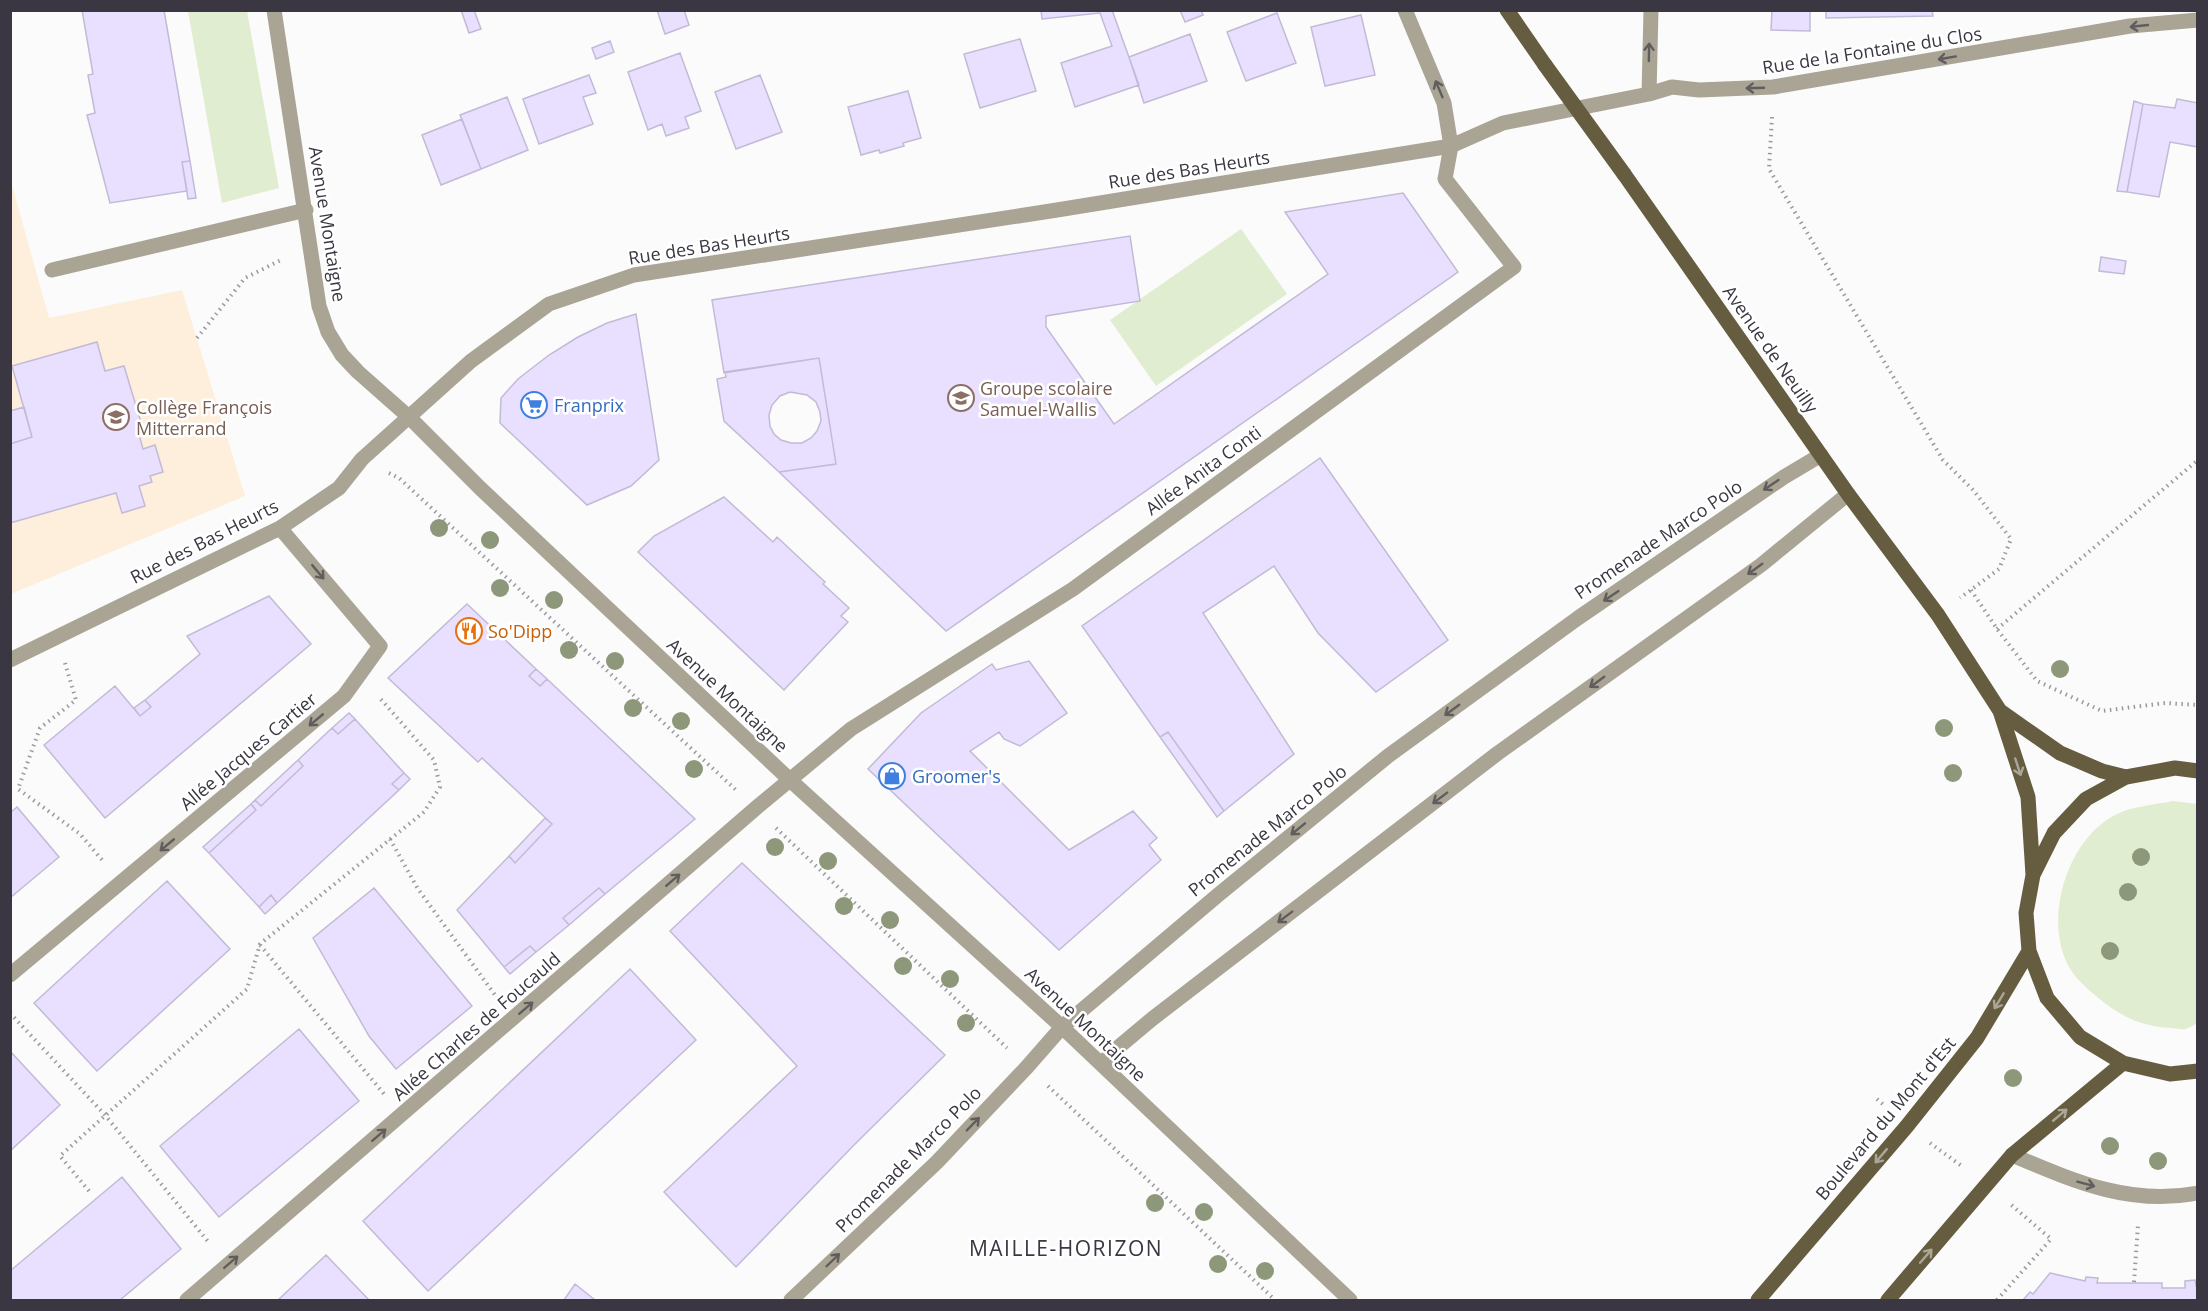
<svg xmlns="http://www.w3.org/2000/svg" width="2208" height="1311" viewBox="0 0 2208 1311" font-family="'Open Sans',sans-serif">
  <rect width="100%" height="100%" fill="#fbfbfb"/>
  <path fill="#fdefdb" d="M10,178L49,318L182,290L245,496L11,594Z"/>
  <path fill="#e0edd0" d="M188,11H247L279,188L222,203Z
    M1241,229L1287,294L1156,386L1110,320Z
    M2173,801L2197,804V1023C2194,1025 2189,1028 2185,1029C2181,1030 2175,1028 2171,1028C2136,1026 2117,1014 2090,991C2081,983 2072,974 2067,963C2044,916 2068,839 2115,815C2132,806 2154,805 2173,801Z"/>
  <path fill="#e8e0fe" stroke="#c2bad6" stroke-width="1.5" fill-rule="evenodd" d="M82,10H164L190,161L182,162L187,191L110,203L87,115L95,113L88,75L93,74Z
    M461,10H474L481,29L469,33Z
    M657,10H684L689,25L665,34Z
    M1041,10H1112L1139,85L1075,107L1061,63L1112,46L1100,13L1042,19Z
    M1180,10H1201L1203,15L1185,22Z
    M1772,10H1810V31L1771,30Z
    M1826,10H1932L1933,16L1826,18Z
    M1277,13L1296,63L1246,81L1227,32Z
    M1361,15L1375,75L1325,86L1311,27Z
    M1190,34L1207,81L1144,103L1129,57Z
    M1020,39L1036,91L980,108L964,54Z
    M610,41L614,52L596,59L592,48Z
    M680,53L701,111L685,117L689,128L666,136L662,124L648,130L628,72Z
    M589,75L596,93L583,97L593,124L539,144L523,99Z
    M760,75L782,132L736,149L715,92Z
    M908,91L921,138L903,143L904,146L880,153L879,150L861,155L848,107Z
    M507,97L528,150L481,169L460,115Z
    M2177,99L2198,103V147L2170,142L2159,197L2127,192L2143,104L2175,108Z
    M2134,101L2143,104L2127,192L2117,191Z
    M462,119L481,169L441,185L422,135Z
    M190,161L196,198L188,199L182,162Z
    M1403,193L1458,272L946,631L779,472L836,464L819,358L724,373L712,300L1130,236L1140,301L1046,316V327L1114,424L1328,274L1285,212Z
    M2101,257L2126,261L2124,274L2099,271Z
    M636,314L659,460L631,486L587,505L500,423L501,398L518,379L549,355L578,337L607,323Z
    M97,342L105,371L124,366L143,429L138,431L143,449L155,445L163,472L150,476L152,482L139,486L145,506L122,513L116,493L10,523V444L32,437L12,366Z
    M819,358L836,464L779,472L724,421L717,379L726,377L725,372ZM790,392L807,395L816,402L820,412L821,421L817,431L811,438L802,443H791L781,440L774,434L770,426L769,415L772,405L780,396Z
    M24,407L32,437L10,444V411Z
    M1320,458L1448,640L1376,692L1318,633L1274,566L1203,613L1294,754L1224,811L1168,732L1160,737L1082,626Z
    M724,497L773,542L777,537L825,582L823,584L849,608L841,616L848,622L784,690L638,552L654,536Z
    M269,596L311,644L105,818L44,745L115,686L140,716L151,707L145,700L200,654L187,636Z
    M467,604L536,669L529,676L540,686L547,679L695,819L605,894L599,888L563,918L569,925L536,952L530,946L504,967L457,910L509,856L515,863L552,824L482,758L478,762L388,678Z
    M1029,661L1067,713L1020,746L1004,739L999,732L970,751L1069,850L1133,811L1157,838L1149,845L1161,860L1059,950L868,769L921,713L992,664L996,670Z
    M536,669L547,679L540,686L529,676Z
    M145,700L151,707L140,716L134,708Z
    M349,713L355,719L338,734L332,728Z
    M355,719L404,773L392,784L399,790L277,903L271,895L259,907L209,853L256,810L251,804L255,800L261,806L303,766L298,760L332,728L338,734Z
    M1168,732L1224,811L1217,817L1160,737Z
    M298,760L303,766L261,806L255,800Z
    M404,773L410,779L399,790L392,784Z
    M251,804L256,810L209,853L203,847Z
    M17,807L59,857L10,898V813Z
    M545,818L552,824L515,863L509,856Z
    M742,863L945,1055L854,1145L736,1267L664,1192L797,1066L670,931Z
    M167,881L230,949L97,1071L34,1003Z
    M374,888L472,1006L396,1069L369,1036L313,938Z
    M599,888L605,894L569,925L563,918Z
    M271,895L277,903L265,914L259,907Z
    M530,946L536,952L510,974L504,967Z
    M630,969L696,1040L428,1291L363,1221Z
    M299,1029L359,1101L219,1217L160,1146Z
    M10,1051L60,1105L10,1151Z
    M122,1177L181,1249L120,1300H10V1271Z
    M326,1255L369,1300H278Z
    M2050,1273L2085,1281L2086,1277L2098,1278L2097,1283H2162V1288H2185V1281L2195,1280L2196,1286H2198V1300H2023L2030,1292L2033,1294Z
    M575,1284L595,1300H564Z"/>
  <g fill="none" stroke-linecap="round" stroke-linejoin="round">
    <path stroke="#9b999f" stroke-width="4" stroke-dasharray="1.5 4.5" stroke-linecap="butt" d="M1772,117L1769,169L1943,460L1974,491L2011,539L1999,569L1960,598
      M197,338L245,278L283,259
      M389,473L399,478L736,790
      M1971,590L1997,629L2037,681L2102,711L2165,703L2198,705
      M1997,629L2198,460
      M65,663L76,700L40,728L18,789L80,834L103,861
      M776,828L1007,1048
      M390,839L418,889L495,995
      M260,945L384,1094
      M10,1013L105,1115L210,1244
      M1048,1086L1275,1300
      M1877,1099L1885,1106
      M1930,1143L1963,1167
      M89,1191L60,1156L247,989L260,944L424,812L440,787L434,760L378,696
      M2134,1282L2138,1225
      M1997,1300L2051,1239L2009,1203"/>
    <path stroke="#a9a494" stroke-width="15" d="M274,10L319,306L328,332L342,355L358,372L410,418L480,488L790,780L1062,1027L1350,1300
      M1649,94L1651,10
      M52,270L306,210
      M10,660L280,528L339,488L362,459L471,361L549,304L634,275L1057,210L1451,146L1503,123L1649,94L1672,87L1699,90L1773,87L2130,26L2198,20
      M10,975L344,696L380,646L280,528
      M1101,1064L1115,1050L1152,1019L1498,753L1761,565L1848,494
      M2012,1155C2074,1181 2129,1206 2198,1193
      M187,1300L756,808L851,729L1073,589L1514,267L1445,179L1451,146L1444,103L1405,10
      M791,1300L937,1162L1027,1067L1062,1027L1218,895L1388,756L1578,618L1784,477L1821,455"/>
    <path stroke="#665d40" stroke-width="15" d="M1507,10L1545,65
      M1624,174L1848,494L1938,615L2000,711L2028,797L2033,875
      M2000,711L2060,753L2102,771L2126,777
      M2198,771L2175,768L2126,777L2086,799L2054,833L2033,875L2026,913L2029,951L2047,998L2080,1037L2123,1063L2170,1074L2198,1071
      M1758,1300L1907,1126L1977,1038L2029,951
      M1888,1300L2012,1155L2123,1063"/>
    <path stroke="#665d40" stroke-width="15" d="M1545,65L1624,174"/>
  </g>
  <g fill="#8d9779">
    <circle cx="439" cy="528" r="9"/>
    <circle cx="490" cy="540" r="9"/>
    <circle cx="500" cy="588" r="9"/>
    <circle cx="554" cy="600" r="9"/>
    <circle cx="569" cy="650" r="9"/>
    <circle cx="615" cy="661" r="9"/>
    <circle cx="2060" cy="669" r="9"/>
    <circle cx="633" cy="708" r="9"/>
    <circle cx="681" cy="721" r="9"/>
    <circle cx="1944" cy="728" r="9"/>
    <circle cx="694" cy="769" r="9"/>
    <circle cx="1953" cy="773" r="9"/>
    <circle cx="775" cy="847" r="9"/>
    <circle cx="2141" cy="857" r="9"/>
    <circle cx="828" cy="861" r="9"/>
    <circle cx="2128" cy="892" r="9"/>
    <circle cx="844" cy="906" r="9"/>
    <circle cx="890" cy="920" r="9"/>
    <circle cx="2110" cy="951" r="9"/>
    <circle cx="903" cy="966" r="9"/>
    <circle cx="950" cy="979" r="9"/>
    <circle cx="966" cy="1023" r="9"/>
    <circle cx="2013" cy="1078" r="9"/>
    <circle cx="2110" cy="1146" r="9"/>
    <circle cx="2158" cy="1161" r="9"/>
    <circle cx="1155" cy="1203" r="9"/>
    <circle cx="1204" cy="1212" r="9"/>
    <circle cx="1218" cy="1264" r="9"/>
    <circle cx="1265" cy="1271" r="9"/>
  </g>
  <defs><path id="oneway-shaft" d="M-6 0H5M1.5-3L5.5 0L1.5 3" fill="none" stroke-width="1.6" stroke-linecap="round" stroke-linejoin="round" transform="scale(1.5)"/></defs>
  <g stroke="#615d5f">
    <use href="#oneway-shaft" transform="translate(2139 26) rotate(174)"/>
    <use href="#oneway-shaft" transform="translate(1649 52) rotate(-89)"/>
    <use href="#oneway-shaft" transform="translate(1947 58) rotate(170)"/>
    <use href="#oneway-shaft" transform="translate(1755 88) rotate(178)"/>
    <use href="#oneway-shaft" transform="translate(1439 89) rotate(-113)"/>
    <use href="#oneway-shaft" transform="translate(1771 485) rotate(146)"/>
    <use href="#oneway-shaft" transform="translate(1755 569) rotate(144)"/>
    <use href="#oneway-shaft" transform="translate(318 572) rotate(50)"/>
    <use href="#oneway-shaft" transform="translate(1611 596) rotate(146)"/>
    <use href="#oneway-shaft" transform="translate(1597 682) rotate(144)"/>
    <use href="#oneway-shaft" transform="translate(1452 710) rotate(144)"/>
    <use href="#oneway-shaft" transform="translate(316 720) rotate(140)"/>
    <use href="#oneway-shaft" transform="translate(1440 798) rotate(143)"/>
    <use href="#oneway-shaft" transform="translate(1298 829) rotate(141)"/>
    <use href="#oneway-shaft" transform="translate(167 845) rotate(140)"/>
    <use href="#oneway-shaft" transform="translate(673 880) rotate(-41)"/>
    <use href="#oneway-shaft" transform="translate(1285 917) rotate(143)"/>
    <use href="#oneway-shaft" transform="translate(526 1008) rotate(-41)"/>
    <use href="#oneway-shaft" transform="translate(973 1124) rotate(-46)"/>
    <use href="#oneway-shaft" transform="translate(379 1135) rotate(-41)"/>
    <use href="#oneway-shaft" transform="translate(2086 1184) rotate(15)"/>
    <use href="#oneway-shaft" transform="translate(833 1260) rotate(-44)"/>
    <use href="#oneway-shaft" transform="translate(231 1262) rotate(-41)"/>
  </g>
  <g stroke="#aba696">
    <use href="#oneway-shaft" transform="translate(2018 767) rotate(72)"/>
    <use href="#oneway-shaft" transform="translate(1999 1001) rotate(121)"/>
    <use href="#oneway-shaft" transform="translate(2060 1115) rotate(-40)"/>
    <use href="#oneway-shaft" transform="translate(1881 1156) rotate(130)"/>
    <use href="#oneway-shaft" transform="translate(1926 1256) rotate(-49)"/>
  </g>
  <defs>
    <symbol id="school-ring" viewBox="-11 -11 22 22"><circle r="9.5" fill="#fff" stroke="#8d6e63" stroke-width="1.5"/><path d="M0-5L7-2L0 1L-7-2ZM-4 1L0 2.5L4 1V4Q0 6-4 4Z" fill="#8d6e63"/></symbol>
    <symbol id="supermarket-ring" viewBox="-11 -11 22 22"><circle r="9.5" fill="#fff" stroke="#3f7fe0" stroke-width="1.5"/><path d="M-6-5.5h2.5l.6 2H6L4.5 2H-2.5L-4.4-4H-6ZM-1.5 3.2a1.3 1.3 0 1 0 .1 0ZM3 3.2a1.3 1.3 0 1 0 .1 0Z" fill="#3f7fe0"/></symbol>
    <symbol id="restaurant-ring" viewBox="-11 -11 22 22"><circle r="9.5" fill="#fff" stroke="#e8710a" stroke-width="1.5"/><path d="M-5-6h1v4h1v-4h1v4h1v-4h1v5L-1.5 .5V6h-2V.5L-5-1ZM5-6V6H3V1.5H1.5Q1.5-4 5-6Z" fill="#e8710a"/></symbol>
    <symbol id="shop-ring" viewBox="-11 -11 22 22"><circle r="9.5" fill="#fff" stroke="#3f7fe0" stroke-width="1.5"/><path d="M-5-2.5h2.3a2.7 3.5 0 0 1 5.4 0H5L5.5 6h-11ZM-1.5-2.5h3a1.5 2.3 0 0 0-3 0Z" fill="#3f7fe0"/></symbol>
  </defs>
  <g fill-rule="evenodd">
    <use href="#school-ring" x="946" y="383" width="30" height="30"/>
    <use href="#supermarket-ring" x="519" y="390" width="30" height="30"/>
    <use href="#school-ring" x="101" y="402" width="30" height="30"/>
    <use href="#restaurant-ring" x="454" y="616" width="30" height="30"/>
    <use href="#shop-ring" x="877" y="761" width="30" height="30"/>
  </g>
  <g text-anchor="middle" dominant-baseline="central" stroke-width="5" stroke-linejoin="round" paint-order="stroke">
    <g font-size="18" fill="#3a3742" stroke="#fff">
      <text transform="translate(1872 50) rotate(-9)">Rue de la Fontaine du Clos</text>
      <text transform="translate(1189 169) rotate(-9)">Rue des Bas Heurts</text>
      <text transform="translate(328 224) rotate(81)">Avenue Montaigne</text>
      <text transform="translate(709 245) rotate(-9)">Rue des Bas Heurts</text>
      <text transform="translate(1771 349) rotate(55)">Avenue de Neuilly</text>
      <text transform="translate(1203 470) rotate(-36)">Allée Anita Conti</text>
      <text transform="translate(1658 539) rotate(-34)">Promenade Marco Polo</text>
      <text transform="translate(204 541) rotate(-27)">Rue des Bas Heurts</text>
      <text transform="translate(728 695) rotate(43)">Avenue Montaigne</text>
      <text transform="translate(248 751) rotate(-40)">Allée Jacques Cartier</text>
      <text transform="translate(1267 830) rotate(-39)">Promenade Marco Polo</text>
      <text transform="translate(1086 1024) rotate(43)">Avenue Montaigne</text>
      <text transform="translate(476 1026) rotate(-41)">Allée Charles de Foucauld</text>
      <text transform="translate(1885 1118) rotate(-50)">Boulevard du Mont d'Est</text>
      <text transform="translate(908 1159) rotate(-45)">Promenade Marco Polo</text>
    </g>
    <g font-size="18" fill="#785e54" stroke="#fff" text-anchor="start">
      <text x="980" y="388">Groupe scolaire<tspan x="980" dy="21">Samuel-Wallis</tspan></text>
      <text x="136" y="407">Collège François<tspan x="136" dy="21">Mitterrand</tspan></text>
    </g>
    <g font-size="18" fill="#366cbe" stroke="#fff" text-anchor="start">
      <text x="554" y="405">Franprix</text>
      <text x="912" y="776">Groomer's</text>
    </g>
    <g font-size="18" fill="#c56008" stroke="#fff" text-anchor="start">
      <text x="488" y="631">So'Dipp</text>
    </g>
    <g font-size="21" letter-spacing="1.5" fill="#3a3742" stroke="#fff">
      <text x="1066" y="1248">MAILLE-HORIZON</text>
    </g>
  </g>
  <rect width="2208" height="1311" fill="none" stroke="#3a3742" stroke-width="24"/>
</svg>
